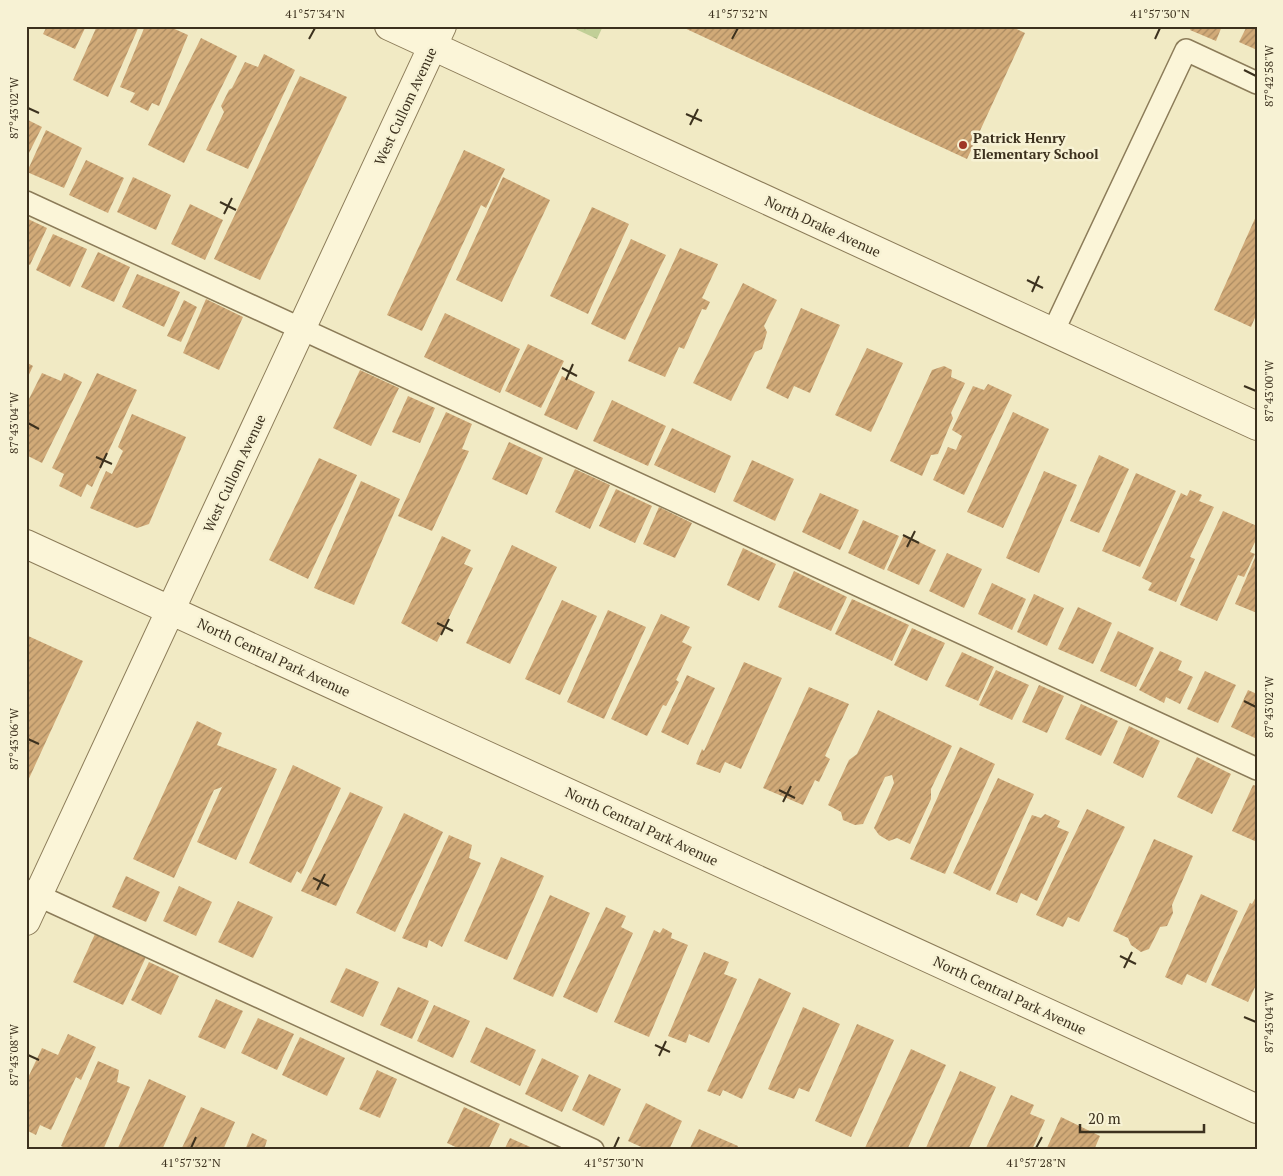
<svg xmlns="http://www.w3.org/2000/svg" width="1283" height="1176" viewBox="0 0 1283 1176" font-family="'PT Serif',serif">
  <defs>
    <pattern id="forest-crowns" width="20" height="18" patternUnits="userSpaceOnUse" patternTransform="scale(1.25)"><rect width="20" height="18" fill="#c1cf97"/><path d="M2 6a3 3 0 1 1 6 0M12 15a3 3 0 1 1 6 0" fill="none" stroke="#a7b282"/></pattern>
    <pattern id="building-hatch" width="6" height="6" patternUnits="userSpaceOnUse" patternTransform="scale(1.25)"><rect width="6" height="6" fill="#d1aa78"/><path d="M-1 1l2-2M0 6l6-6M5 7l2-2" fill="none" stroke="#ab8b62"/></pattern>
  </defs>
  <rect width="100%" height="100%" fill="#f1eac4"/>
  <path fill="url(#forest-crowns)" d="M569,26H603L597,39Z"/>
  <path fill="url(#building-hatch)" d="M47,26H86L75,49L43,34Z
    M97,26H139L108,97L73,80Z
    M145,26H168L188,35L159,106L152,103L148,111L130,102L135,93L120,87Z
    M680,26H1010L1025,33L967,159Z
    M1192,26H1222L1216,41L1190,30Z
    M1247,26H1257V50L1239,42Z
    M201,38L237,56L184,163L148,145Z
    M264,54L295,70L248,169L206,150L224,112L221,106L229,90L232,88L245,62L258,67Z
    M300,76L347,97L260,280L214,259Z
    M26,119L42,127L26,159Z
    M46,130L82,148L64,188L27,172Z
    M464,150L505,169L486,208L481,205L422,331L387,315Z
    M86,160L124,178L108,213L69,195Z
    M133,177L171,195L156,230L117,212Z
    M503,177L550,200L502,302L456,280Z
    M190,204L223,220L205,260L171,244Z
    M592,207L629,224L588,314L550,296Z
    M1257,214V313L1251,327L1214,310Z
    M26,218L47,228L30,265L26,263Z
    M53,234L87,249L70,287L36,270Z
    M631,239L666,255L625,340L591,324Z
    M680,248L718,264L702,298L710,302L706,310L702,309L684,349L679,347L665,377L628,361Z
    M98,252L130,267L114,302L81,287Z
    M137,274L180,292L164,327L122,307Z
    M743,283L777,300L764,326L767,332L762,349L755,352L731,401L693,383Z
    M206,299L243,317L219,370L183,353Z
    M184,300L197,307L181,342L167,336Z
    M801,308L840,325L810,393L794,386L788,399L766,388Z
    M445,313L520,349L500,393L424,357Z
    M528,344L564,361L541,408L505,391Z
    M867,348L903,363L871,432L835,415Z
    M26,362L33,366L26,381Z
    M944,366L952,370L951,377L965,383L951,413L953,418L938,454L931,455L922,476L890,461L932,370Z
    M360,370L399,388L371,446L333,428Z
    M42,373L61,381L64,373L82,382L42,463L26,455V405Z
    M97,373L137,390L92,487L87,484L81,497L59,486L64,474L52,468Z
    M562,376L595,392L577,430L544,415Z
    M988,384L1012,395L964,495L933,480L948,447L956,450L962,436L952,430L973,386L984,390Z
    M408,396L435,408L420,443L392,432Z
    M612,400L666,426L648,466L593,441Z
    M446,412L472,424L462,449L469,451L432,531L398,516Z
    M1013,412L1049,429L1003,528L967,512Z
    M132,414L186,437L149,524L137,528L90,508L106,471L112,474L123,451L118,447Z
    M672,428L731,456L715,493L654,465Z
    M509,442L543,458L527,495L492,479Z
    M1099,455L1129,469L1099,533L1070,521Z
    M319,458L357,475L308,579L269,560Z
    M752,460L794,479L775,521L733,501Z
    M575,469L610,485L590,529L555,512Z
    M1044,471L1077,485L1039,573L1006,558Z
    M1136,473L1176,491L1140,567L1102,551Z
    M361,481L400,499L354,605L314,588Z
    M616,489L652,506L635,543L599,526Z
    M1190,490L1202,495L1199,501L1214,507L1190,557L1195,559L1176,602L1148,590L1152,583L1142,578L1181,493L1187,496Z
    M820,493L859,510L840,550L802,532Z
    M659,507L692,523L675,558L643,544Z
    M1223,511L1257,526V538L1250,552L1255,554L1244,577L1238,575L1217,621L1180,605Z
    M863,520L899,536L884,570L848,553Z
    M904,535L936,550L919,585L887,570Z
    M442,536L471,550L464,564L473,568L437,642L401,623Z
    M512,545L557,567L510,664L466,643Z
    M743,548L776,564L759,601L727,585Z
    M947,553L982,569L964,608L929,591Z
    M1257,553V613L1235,604Z
    M794,571L847,597L831,631L778,607Z
    M992,583L1026,599L1012,630L978,614Z
    M1034,594L1064,608L1047,646L1017,632Z
    M852,599L909,625L892,661L835,634Z
    M562,600L597,616L560,695L525,679Z
    M1078,607L1112,623L1093,664L1058,649Z
    M608,610L646,627L604,719L567,702Z
    M661,614L690,627L682,642L692,647L676,680L679,682L666,706L663,705L647,736L611,719Z
    M912,628L945,643L927,681L894,665Z
    M1118,631L1154,648L1136,687L1100,671Z
    M26,635L83,661L26,785Z
    M1160,651L1182,661L1178,670L1193,677L1180,704L1166,697L1164,703L1139,690Z
    M962,652L994,667L978,701L945,686Z
    M744,662L782,678L741,769L725,762L720,773L696,764L702,749L704,751Z
    M996,670L1029,685L1012,720L979,705Z
    M1205,671L1236,685L1218,723L1187,709Z
    M687,675L715,688L688,745L661,732Z
    M1039,685L1064,696L1047,733L1022,722Z
    M809,687L849,704L825,756L830,759L819,782L815,780L803,805L763,788Z
    M1248,690L1257,694V739L1231,727Z
    M1081,704L1118,721L1101,756L1065,739Z
    M878,710L952,746L931,789V799L910,844L897,838L889,841L879,835L874,828L894,783L892,775L885,777L863,824L855,825L843,820L841,812L828,805L849,760L857,754Z
    M197,721L222,733L217,745L277,769L236,860L197,842L233,763L222,787L214,790L174,878L133,859Z
    M1129,726L1160,741L1143,778L1113,763Z
    M960,747L995,764L945,874L910,859Z
    M1197,757L1231,774L1212,814L1177,797Z
    M293,765L341,788L301,874L297,871L291,883L249,863Z
    M998,778L1034,794L990,891L953,873Z
    M1253,785L1257,786V842L1232,831Z
    M350,792L383,807L336,906L301,891Z
    M1087,809L1125,827L1079,922L1068,917L1063,927L1036,915Z
    M404,813L443,832L395,932L356,913Z
    M1045,814L1060,821L1057,827L1069,832L1037,901L1021,893L1017,903L996,894L1032,815L1041,818Z
    M449,835L472,845L469,858L481,863L442,947L429,940L427,948L402,938Z
    M1154,839L1193,856L1172,905L1173,913L1167,926L1160,927L1149,949L1141,952L1131,945L1128,938L1113,931Z
    M501,857L544,876L507,960L464,941Z
    M126,876L160,892L146,922L112,907Z
    M179,886L212,902L196,936L163,921Z
    M1201,894L1238,911L1206,983L1187,974L1182,985L1165,977Z
    M550,895L590,913L553,997L513,979Z
    M1257,895V983L1248,1002L1211,985L1250,903L1252,904Z
    M238,901L273,917L253,958L218,942Z
    M606,907L626,916L621,927L633,933L597,1013L563,997Z
    M663,928L672,933L671,938L688,945L649,1037L614,1022L654,930L660,933Z
    M95,934L146,957L123,1005L73,982Z
    M704,952L729,962L724,974L737,979L709,1043L689,1034L686,1043L668,1036Z
    M149,962L179,976L161,1015L131,1000Z
    M346,968L379,982L363,1017L330,1002Z
    M759,978L791,993L742,1099L723,1090L720,1096L707,1091Z
    M398,987L429,1001L412,1039L380,1025Z
    M216,999L243,1011L225,1049L198,1037Z
    M434,1005L470,1021L453,1058L417,1041Z
    M803,1007L840,1024L809,1092L799,1088L794,1099L768,1089Z
    M258,1018L294,1034L277,1070L241,1053Z
    M857,1024L894,1040L851,1137L815,1121Z
    M486,1027L536,1050L520,1086L470,1062Z
    M68,1034L96,1047L81,1080L76,1077L51,1130L40,1125L36,1135L26,1130V1082L42,1048L58,1055Z
    M300,1037L345,1058L327,1096L282,1075Z
    M911,1049L946,1065L907,1150H864Z
    M542,1058L579,1076L562,1112L525,1094Z
    M98,1061L119,1070L117,1082L130,1087L103,1150H69L61,1146Z
    M377,1070L397,1079L380,1118L359,1109Z
    M960,1071L996,1087L968,1150H925Z
    M589,1074L621,1089L604,1126L572,1110Z
    M149,1079L186,1096L162,1150H117Z
    M1011,1095L1034,1105L1030,1114L1045,1120L1032,1150H985Z
    M646,1103L682,1121L669,1150H648L628,1141Z
    M201,1107L235,1122L223,1150H181Z
    M464,1107L500,1124L488,1150H462L447,1143Z
    M1061,1117L1100,1136L1094,1150H1046Z
    M699,1129L738,1146L737,1150H689Z
    M252,1133L267,1140L264,1150H245Z
    M510,1138L537,1150H504Z"/>
  <g fill="none" stroke-linecap="round" stroke-linejoin="round">
    <defs>
      <path id="lane" d="M26,202L1257,769
        M1053,332L1186,50L1257,83
        M26,890L593,1150"/>
      <path id="street" d="M389,26L1257,426
        M26,544L1257,1109
        M26,921L442,26"/>
    </defs>
    <use href="#lane" stroke="#8c7c59" stroke-width="24"/>
    <use href="#street" stroke="#8c7c59" stroke-width="30"/>
    <use href="#lane" stroke="#fbf5d8" stroke-width="21"/>
    <use href="#street" stroke="#fbf5d8" stroke-width="28"/>
  </g>
  <path fill="none" stroke="#3c311e" stroke-width="2" d="M309,39L315,28M732,39L738,28M1155,39L1160,28M1244,70L1256,76M28,108L39,113M686,114L702,121M690,125L698,109M220,202L236,210M224,214L232,198M1027,280L1043,288M1032,292L1039,276M562,368L577,376M566,380L573,364M1244,386L1256,391M28,423L39,429M96,457L112,464M100,468L107,453M903,535L919,543M907,547L915,531M437,623L453,631M441,635L449,619M1244,701L1256,707M28,739L39,744M779,790L795,798M783,802L791,786M313,878L329,886M317,890L325,874M1120,956L1136,964M1124,968L1132,952M1244,1017L1256,1022M655,1045L670,1052M28,1055L39,1060M659,1056L666,1041M191,1148L196,1137M614,1148L619,1137M1036,1148L1042,1137"/>
  <circle fill="#9f3726" stroke="#f7f2d4" stroke-width="2" cx="963" cy="145" r="5"/>
  <g text-anchor="middle" dominant-baseline="central" stroke-width="5" stroke-linejoin="round" paint-order="stroke">
    <g font-size="14" fill="#3c311e" stroke="#f7f2d4">
      <text transform="translate(405 106) rotate(-65)">West Cullom Avenue</text>
      <text transform="translate(823 226) rotate(25)">North Drake Avenue</text>
      <text transform="translate(234 473) rotate(-65)">West Cullom Avenue</text>
      <text transform="translate(274 657) rotate(25)">North Central Park Avenue</text>
      <text transform="translate(642 826) rotate(25)">North Central Park Avenue</text>
      <text transform="translate(1010 995) rotate(25)">North Central Park Avenue</text>
    </g>
    <g font-size="14" font-weight="bold" fill="#3c311e" stroke="#f7f2d4" text-anchor="start">
      <text x="973" y="137">Patrick Henry<tspan x="973" dy="16">Elementary School</tspan></text>
    </g>
  </g>
  <rect width="1283" height="1176" fill="none" stroke="#f7f2d4" stroke-width="55"/>
  <path d="M1080 1124v8h124v-8" fill="none" stroke="#3c311e" stroke-width="2.5"/>
  <text x="1088" y="1124" font-size="15" fill="#3c311e" stroke="#f7f2d4" stroke-width="4" paint-order="stroke">20 m</text>
  <rect x="28" y="28" width="1228" height="1120" fill="none" stroke="#3c311e" stroke-width="2"/>
  <g font-size="12" text-anchor="middle" fill="#3c311e">
    <text x="315" y="18">41°57'34"N</text>
    <text x="738" y="18">41°57'32"N</text>
    <text x="1160" y="18">41°57'30"N</text>
    <text transform="translate(1269 76) rotate(-90)" y="4">87°42'58"W</text>
    <text transform="translate(14 108) rotate(-90)" y="4">87°43'02"W</text>
    <text transform="translate(1269 391) rotate(-90)" y="4">87°43'00"W</text>
    <text transform="translate(14 423) rotate(-90)" y="4">87°43'04"W</text>
    <text transform="translate(1269 707) rotate(-90)" y="4">87°43'02"W</text>
    <text transform="translate(14 739) rotate(-90)" y="4">87°43'06"W</text>
    <text transform="translate(1269 1022) rotate(-90)" y="4">87°43'04"W</text>
    <text transform="translate(14 1055) rotate(-90)" y="4">87°43'08"W</text>
    <text x="191" y="1167">41°57'32"N</text>
    <text x="614" y="1167">41°57'30"N</text>
    <text x="1036" y="1167">41°57'28"N</text>
  </g>
</svg>
